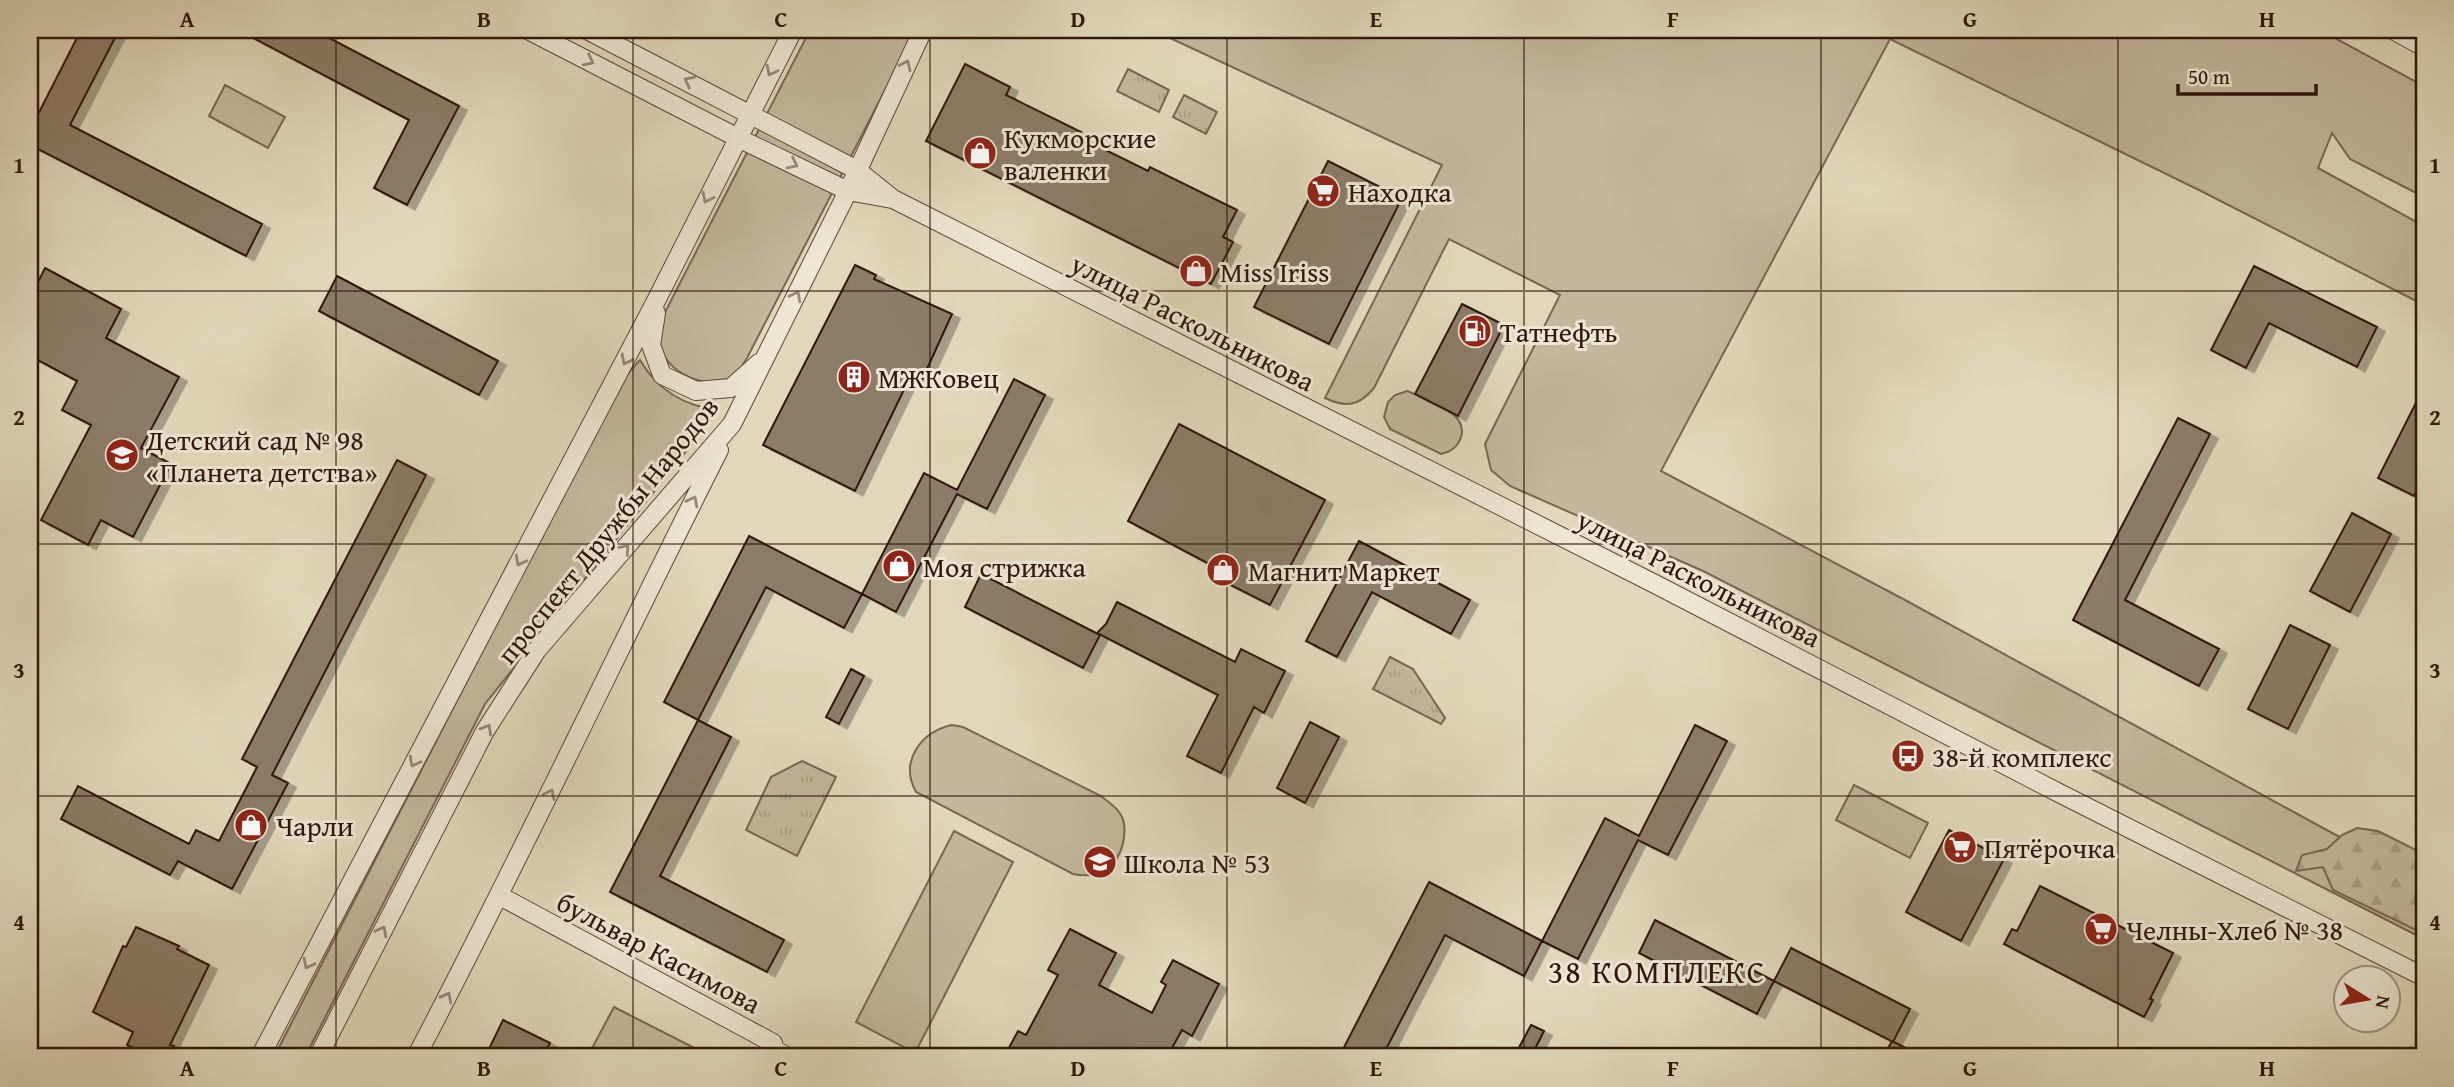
<svg xmlns="http://www.w3.org/2000/svg" width="2454" height="1087" viewBox="0 0 2454 1087" font-family="'Gentium Book Plus',serif">
  <defs>
    <pattern id="forest-firs" width="22" height="20" patternUnits="userSpaceOnUse" patternTransform="scale(1.75)"><rect width="22" height="20" fill="#c3b79d"/><path d="M5 1l3.5 6h-7zM16 11l3.5 6h-7z" fill="#a89d86"/></pattern>
    <pattern id="park-tufts" width="24" height="20" patternUnits="userSpaceOnUse" patternTransform="scale(1.75)"><rect width="24" height="20" fill="#c3b79d"/><path d="M3 7l-1-3M5 7V3M7 7l1-3M15 17l-1-3M17 17v-4M19 17l1-3" fill="none" stroke="#a89d86"/></pattern>
    <filter id="shadow"><feDropShadow dx="8" dy="4.5" stdDeviation="0" flood-color="#0004"/></filter>
  </defs>
  <rect width="100%" height="100%" fill="#e1d8bb"/>
  <filter id="stains"><feTurbulence type="fractalNoise" baseFrequency=".00286" numOctaves="4"/><feColorMatrix values="0 0 0 0 .2 0 0 0 0 .09 0 0 0 0 .02 0 0 0 .5 -.17"/></filter>
  <radialGradient id="worn" r=".72"><stop offset=".6" stop-color="#630" stop-opacity="0"/><stop offset="1" stop-color="#630" stop-opacity=".3"/></radialGradient>
  <path fill="#c3b79d" stroke="#7a6654" stroke-width="2" d="M810,30H916L747,358C743,364 740,372 734,376C708,393 663,372 659,342C658,335 660,326 661,320Z
    M1153,30H2320L2424,86V197L2350,159L2332,133L2318,168L2424,226V305L2199,190L1890,39L1661,471L1905,600L2424,883V939L1703,571L1510,486L1491,470L1485,444L1560,295L1449,239L1374,388C1359,406 1346,408 1325,398L1442,165Z
    M225,85L285,117L268,148L209,116Z
    M640,360C658,391 684,406 719,410L485,704L305,1057H274L621,381Z
    M1407,391C1426,399 1469,412 1461,437C1458,447 1450,452 1441,454L1390,429L1384,417L1388,402L1395,395Z
    M952,725L963,727L1101,796C1108,802 1117,807 1121,815C1126,824 1125,834 1123,843C1117,869 1098,879 1073,874L916,792C899,761 921,732 952,725Z
    M1854,785L1928,823L1910,858L1836,820Z
    M954,831L1013,862L915,1053L856,1022Z
    M614,1007L712,1057H600L590,1052Z"/>
  <path fill="url(#forest-firs)" stroke="#7a6654" stroke-width="2" d="M2357,828L2378,831L2424,854V934L2333,890L2323,867L2296,871L2302,855L2327,849L2342,835Z"/>
  <path fill="url(#park-tufts)" stroke="#7a6654" stroke-width="2" d="M1128,69L1169,90L1159,112L1117,91Z
    M1184,95L1217,112L1206,134L1173,117Z
    M1390,657L1413,669L1445,718L1441,724L1373,689Z
    M802,761L836,777L797,856L746,830L771,777Z"/>
  <path fill="#8c7b67" stroke="#30160b" stroke-width="2" filter="url(#shadow)" d="M81,30H119L70,125L262,224L246,256L30,145V130Z
    M238,30H314L459,106L407,205L374,188L409,120Z
    M965,64L1010,87L1006,95L1081,132L1079,137L1148,171L1150,167L1237,210L1223,237L1233,242L1211,284L926,141Z
    M1328,161L1402,198L1329,344L1254,307Z
    M855,265L876,275L874,279L952,314L922,380L911,375L855,491L763,445Z
    M2254,266L2377,327L2357,367L2269,323L2246,368L2211,350Z
    M45,268L121,309L106,338L179,377L141,448L171,464L133,537L101,520L88,545L41,520L91,425L62,410L77,381L30,356V298Z
    M337,276L498,361L479,395L319,311Z
    M1462,304L1504,325L1458,416L1415,394Z
    M1014,379L1045,395L987,509L957,494L896,612L862,594L924,473L957,490Z
    M2424,387V477L2414,496L2378,478Z
    M2178,418L2210,434L2125,600L2219,649L2199,686L2073,620Z
    M1179,424L1325,500L1270,605L1209,574L1213,566L1128,521Z
    M397,460L426,475L272,775L288,783L232,889L178,861L170,875L61,819L78,786L189,844L196,830L219,841L257,767L242,759Z
    M2352,513L2391,534L2350,612L2310,591Z
    M749,536L862,594L844,628L766,587L698,720L664,702Z
    M1359,541L1470,600L1451,634L1372,592L1337,657L1306,641Z
    M981,574L1100,635L1083,668L965,607Z
    M1117,602L1235,662L1241,649L1285,671L1264,713L1254,707L1221,773L1187,756L1218,695L1097,633L1106,624Z
    M2290,625L2330,645L2288,729L2248,709Z
    M851,669L864,676L839,724L826,717Z
    M698,720L731,737L660,876L784,940L767,972L610,892Z
    M1310,722L1339,737L1305,803L1277,788Z
    M1695,725L1727,741L1668,855L1638,840L1578,959L1542,941L1605,818L1639,836Z
    M1949,830L2004,859L1961,941L1906,912Z
    M1429,882L1542,941L1524,976L1445,935L1382,1057H1339Z
    M2040,886L2173,953L2150,999L2153,1000L2144,1017L2004,944L2012,929L2017,931Z
    M1655,920L1774,981L1757,1014L1639,953Z
    M136,927L179,946L177,949L209,965L170,1045L174,1046L169,1057H151L127,1045L133,1032L93,1012L123,946L126,947Z
    M1070,929L1116,953L1099,985L1152,1013L1166,985L1161,982L1173,960L1219,984L1192,1036L1182,1030L1167,1057H1004L1018,1031L1026,1035L1058,975L1048,970Z
    M1791,948L1910,1009L1893,1042L1774,981Z
    M503,1020L550,1043L543,1057H485Z
    M1531,1025L1544,1031L1531,1057H1514Z
    M1892,1041L1923,1057H1883Z"/>
  <g fill="none" stroke-linecap="round" stroke-linejoin="round">
    <defs>
      <path id="minor" d="M528,30L738,138L848,191L892,199
        M587,30L857,170L893,199L1653,583L2061,794L2424,977
        M2393,30L2424,47
        M656,313L651,345L662,375L696,391L731,388L759,363
        M500,896L773,1043L775,1050L788,1057
        M260,1057L657,299L793,30
        M318,1057L485,731L537,650L732,424L848,191L923,30
        M416,1057C521,857 617,652 719,450"/>
    </defs>
    <use href="#minor" stroke="#5c4637" stroke-width="20"/>
    <use href="#minor" stroke="#ece6d3" stroke-width="18"/>
  </g>
  <defs><path id="oneway-chevron" d="M-2-3.5L2.5 0L-2 3.5" fill="none" stroke-width="1.6" stroke-linecap="round" stroke-linejoin="round" transform="scale(1.75)"/></defs>
  <g stroke="#978879">
    <use href="#oneway-chevron" transform="translate(589 61) rotate(27)"/>
    <use href="#oneway-chevron" transform="translate(906 65) rotate(-65)"/>
    <use href="#oneway-chevron" transform="translate(771 71) rotate(117)"/>
    <use href="#oneway-chevron" transform="translate(689 81) rotate(-153)"/>
    <use href="#oneway-chevron" transform="translate(793 164) rotate(26)"/>
    <use href="#oneway-chevron" transform="translate(707 198) rotate(116)"/>
    <use href="#oneway-chevron" transform="translate(796 296) rotate(-63)"/>
    <use href="#oneway-chevron" transform="translate(626 360) rotate(118)"/>
    <use href="#oneway-chevron" transform="translate(693 501) rotate(-63)"/>
    <use href="#oneway-chevron" transform="translate(625 549) rotate(-49)"/>
    <use href="#oneway-chevron" transform="translate(520 561) rotate(118)"/>
    <use href="#oneway-chevron" transform="translate(487 729) rotate(-59)"/>
    <use href="#oneway-chevron" transform="translate(414 762) rotate(118)"/>
    <use href="#oneway-chevron" transform="translate(550 794) rotate(-64)"/>
    <use href="#oneway-chevron" transform="translate(382 931) rotate(-63)"/>
    <use href="#oneway-chevron" transform="translate(308 964) rotate(117)"/>
    <use href="#oneway-chevron" transform="translate(447 997) rotate(-62)"/>
  </g>
  <path fill="none" stroke="#30160b" stroke-width="2" stroke-opacity="0.55" d="M336,30V1057M633,30V1057M930,30V1057M1227,30V1057M1524,30V1057M1821,30V1057M2118,30V1057M30,291H2424M30,544H2424M30,796H2424"/>
  <defs>
    <symbol id="shop-disc" viewBox="-11 -11 22 22"><circle r="9.5" fill="#8f2418" stroke="#ece6d3"/><path d="M-5-2.5h2.3a2.7 3.5 0 0 1 5.4 0H5L5.5 6h-11ZM-1.5-2.5h3a1.5 2.3 0 0 0-3 0Z" fill="#fff"/></symbol>
    <symbol id="supermarket-disc" viewBox="-11 -11 22 22"><circle r="9.5" fill="#8f2418" stroke="#ece6d3"/><path d="M-6-5.5h2.5l.6 2H6L4.5 2H-2.5L-4.4-4H-6ZM-1.5 3.2a1.3 1.3 0 1 0 .1 0ZM3 3.2a1.3 1.3 0 1 0 .1 0Z" fill="#fff"/></symbol>
    <symbol id="fuel-disc" viewBox="-11 -11 22 22"><circle r="9.5" fill="#8f2418" stroke="#ece6d3"/><path d="M-5.5-6h7V0h2V4h1.3V-2.5L3-4.5l.8-.8L6-3V5H2.5V1h-1V6h-7ZM-4.2-4.7v3.2H.2V-4.7Z" fill="#fff"/></symbol>
    <symbol id="building-disc" viewBox="-11 -11 22 22"><circle r="9.5" fill="#8f2418" stroke="#ece6d3"/><path d="M-4-6H4V6H1V3H-1V6H-4ZM-2.5-4.3h1.7v1.8h-1.7ZM.8-4.3h1.7v1.8H.8ZM-2.5-1h1.7V.8h-1.7ZM.8-1h1.7V.8H.8Z" fill="#fff"/></symbol>
    <symbol id="school-disc" viewBox="-11 -11 22 22"><circle r="9.5" fill="#8f2418" stroke="#ece6d3"/><path d="M0-5L7-2L0 1L-7-2ZM-4 1L0 2.5L4 1V4Q0 6-4 4Z" fill="#fff"/></symbol>
    <symbol id="bus-disc" viewBox="-11 -11 22 22"><circle r="9.5" fill="#8f2418" stroke="#ece6d3"/><path d="M-5-6H5V4H4V6H2V4H-2V6H-4V4H-5ZM-3.5-4V0h7V-4ZM-3.5 1.2v1.5H-2V1.2ZM2 1.2v1.5H3.5V1.2Z" fill="#fff"/></symbol>
  </defs>
  <g fill-rule="evenodd">
    <use href="#shop-disc" x="961" y="134" width="38" height="38"/>
    <use href="#supermarket-disc" x="1304" y="172" width="38" height="38"/>
    <use href="#shop-disc" x="1177" y="252" width="38" height="38"/>
    <use href="#fuel-disc" x="1456" y="312" width="38" height="38"/>
    <use href="#building-disc" x="835" y="358" width="38" height="38"/>
    <use href="#school-disc" x="103" y="436" width="38" height="38"/>
    <use href="#shop-disc" x="880" y="547" width="38" height="38"/>
    <use href="#shop-disc" x="1204" y="551" width="38" height="38"/>
    <use href="#bus-disc" x="1889" y="737" width="38" height="38"/>
    <use href="#shop-disc" x="232" y="806" width="38" height="38"/>
    <use href="#supermarket-disc" x="1941" y="828" width="38" height="38"/>
    <use href="#school-disc" x="1081" y="843" width="38" height="38"/>
    <use href="#supermarket-disc" x="2082" y="910" width="38" height="38"/>
  </g>
  <g text-anchor="middle" dominant-baseline="central" stroke-width="6" stroke-linejoin="round" paint-order="stroke">
    <g font-size="28" fill="#30160b" stroke="#ece6d3" text-anchor="start">
      <text x="1004" y="137">Кукморские<tspan x="1004" dy="32">валенки</tspan></text>
      <text x="1348" y="191">Находка</text>
      <text x="1220" y="271">Miss Iriss</text>
      <text x="1500" y="331">Татнефть</text>
      <text x="878" y="377">МЖКовец</text>
      <text x="146" y="439">Детский сад № 98<tspan x="146" dy="32">«Планета детства»</tspan></text>
      <text x="923" y="566">Моя стрижка</text>
      <text x="1248" y="570">Магнит Маркет</text>
      <text x="1932" y="756">38-й комплекс</text>
      <text x="276" y="825">Чарли</text>
      <text x="1984" y="847">Пятёрочка</text>
      <text x="1124" y="862">Школа № 53</text>
      <text x="2126" y="929">Челны-Хлеб № 38</text>
    </g>
    <g font-size="28" fill="#30160b" stroke="#ece6d3">
      <text transform="translate(1193 322) rotate(27)">улица Раскольникова</text>
      <text transform="translate(607 530) rotate(-51)">проспект Дружбы Народов</text>
      <text transform="translate(1699 578) rotate(27)">улица Раскольникова</text>
      <text transform="translate(659 952) rotate(28)">бульвар Касимова</text>
    </g>
    <g font-size="32" letter-spacing="2" fill="#30160b" stroke="#ece6d3">
      <text x="1657" y="971">38 КОМПЛЕКС</text>
    </g>
  </g>
  <rect width="2454" height="1087" fill="none" stroke="#e1d8bb" stroke-width="77"/>
  <g transform="translate(2367 999) rotate(101)"><circle r="33" fill="#ece6d3" stroke="#a19383" stroke-width="2"/>
  <path d="M0-5L12 26L0 18L-12 26Z" fill="#8f2418"/>
  <text y="-10" font-size="19" font-weight="bold" text-anchor="middle" fill="#30160b">N</text>
  </g>
  <path d="M2178 84v10h138v-10" fill="none" stroke="#30160b" stroke-width="3.5"/>
  <text x="2188" y="84" font-size="21" fill="#30160b" stroke="#ece6d3" stroke-width="5" paint-order="stroke">50 m</text>
  <rect x="38" y="38" width="2378" height="1010" fill="none" stroke="#30160b" stroke-width="2.5"/>
  <g font-size="23" text-anchor="middle" font-weight="bold" fill="#30160b">
    <text x="187" y="27">A</text>
    <text x="484" y="27">B</text>
    <text x="781" y="27">C</text>
    <text x="1078" y="27">D</text>
    <text x="1376" y="27">E</text>
    <text x="1673" y="27">F</text>
    <text x="1970" y="27">G</text>
    <text x="2267" y="27">H</text>
    <text x="19" y="173">1</text>
    <text x="2435" y="173">1</text>
    <text x="19" y="425">2</text>
    <text x="2435" y="425">2</text>
    <text x="19" y="678">3</text>
    <text x="2435" y="678">3</text>
    <text x="19" y="930">4</text>
    <text x="2435" y="930">4</text>
    <text x="187" y="1076">A</text>
    <text x="484" y="1076">B</text>
    <text x="781" y="1076">C</text>
    <text x="1078" y="1076">D</text>
    <text x="1376" y="1076">E</text>
    <text x="1673" y="1076">F</text>
    <text x="1970" y="1076">G</text>
    <text x="2267" y="1076">H</text>
  </g>
  <rect width="100%" height="100%" filter="url(#stains)"/>
  <rect width="100%" height="100%" fill="url(#worn)"/>
</svg>
